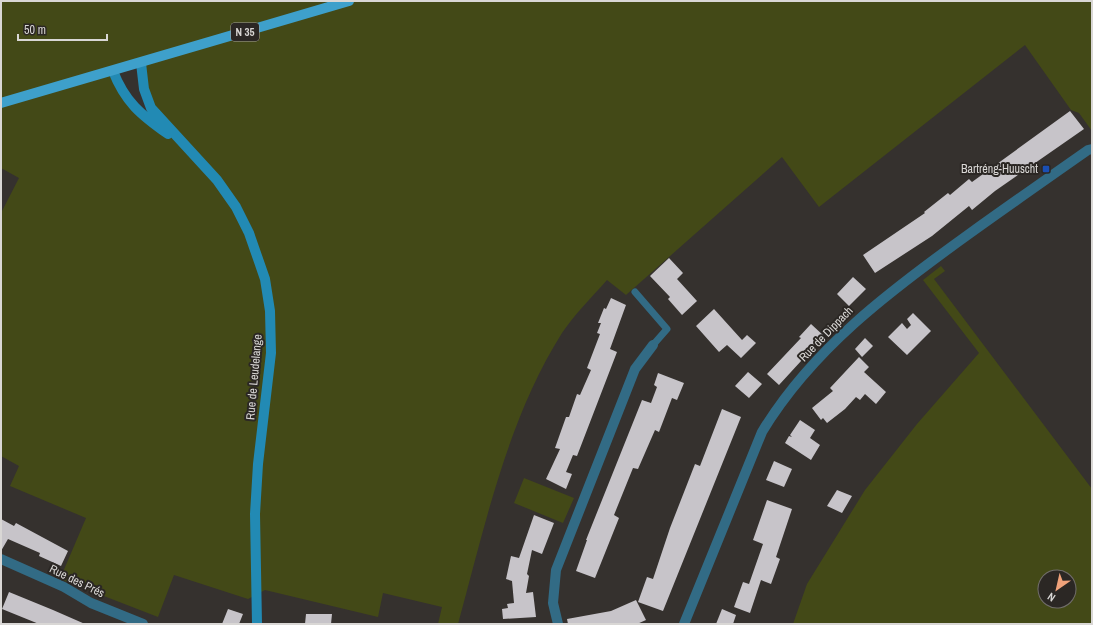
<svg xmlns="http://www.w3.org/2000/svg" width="1093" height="625" viewBox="0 0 1093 625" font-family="'Archivo Narrow',sans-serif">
  <rect width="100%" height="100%" fill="#35312e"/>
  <path fill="#434917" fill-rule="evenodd" d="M1,1H1092V131L1079,113L1071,110L1025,45L819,207L782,157L626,295L607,280C592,297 575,314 562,333C507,420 485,526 458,624H438L442,607L383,593L378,617L265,590L248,599L174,575L158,617L60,579L86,518L10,486L19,466L1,456V213L19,178L1,168ZM141,63L151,108L160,129L120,90L113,71Z
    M941,266L945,271L934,279L1092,489V624H793L807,584L865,490L917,424L979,353L923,280ZM1045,577H1069V601H1045Z
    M524,478L574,498L563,523L514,503Z"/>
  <path fill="#c7c4c9" d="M1070,111L1084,129L995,191L972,210L969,206L932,236L875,273L863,255L925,213L924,212L948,193L950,195L969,179L972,182Z
    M669,258L683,273L677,279L697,301L682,315L668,299L670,297L650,276Z
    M853,277L866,289L849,306L837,294Z
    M611,298L626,305L610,349L617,352L577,456L573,455L566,472L572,474L566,489L546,479L560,449L555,448L566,417H569L577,394L580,395L591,370L587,368L600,334L597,333L601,323H598L604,308L606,309Z
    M714,309L742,340L747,335L756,343L741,358L727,345L719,352L696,326Z
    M913,313L931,331L907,355L888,337L902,323L907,329L911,325L907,319Z
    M811,324L824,336L779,385L767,374L801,338L799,337Z
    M865,338L873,346L862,357L855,349Z
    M859,357L869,367L864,372L886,392L876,404L865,394L860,400L856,397L845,409L827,423L823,418L821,420L812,408L833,391L830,388Z
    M748,372L762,384L749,398L735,386Z
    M658,373L684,383L677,400L672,398L659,432L655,430L638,469L633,468L614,515L619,518L595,578L576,571L587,540H586L642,400L651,403L657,387L654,385Z
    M722,409L741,417L663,611L638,602L647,577L653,579L670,528L695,464L700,466Z
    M800,420L815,430L810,438L820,445L811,460L785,443L789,436L792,437L790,435Z
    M774,461L792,469L784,487L766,480Z
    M837,490L852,496L842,513L827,506Z
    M767,500L792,509L776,557L780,559L771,584L761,580L750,613L734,607L743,582L749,584L763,544L753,540Z
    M534,515L554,523L542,554L532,550L527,574L529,576L526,593L533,592L536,617L503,619L502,609L508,608L507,604L514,603L512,581L506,579L511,556L519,558Z
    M1,519L14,526L16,523L68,551L61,566L39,556L40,553L8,539L1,551Z
    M9,592L53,610L85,624H39L2,609Z
    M636,600L646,620L637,624H568L567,619L611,611Z
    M228,609L243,614L239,624H222Z
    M722,609L736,615L733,624H716Z
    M306,614H332L331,624H305Z"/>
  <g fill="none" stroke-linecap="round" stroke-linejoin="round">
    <path stroke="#326b85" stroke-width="7" d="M635,292L667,329L653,345"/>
    <path stroke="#326b85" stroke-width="10" d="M1,559L64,587L91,603L143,624
      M558,624L553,603L556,570L635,369L653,345
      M684,624L762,432C812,349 891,290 969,234C1008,206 1048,178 1088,150L1092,149"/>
    <path stroke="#228ab4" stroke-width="10" d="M141,63L144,89L151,108L217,180L236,207L249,233L265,279L270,311L271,353L258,464L255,514L257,624
      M113,71C125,102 141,115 168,134"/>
    <path stroke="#3ea0cb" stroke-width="10" d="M1,103L349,1"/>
  </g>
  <rect fill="#1a4fb4" stroke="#2b2724" stroke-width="1.5" x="1042" y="165" width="8" height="8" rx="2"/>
  <g text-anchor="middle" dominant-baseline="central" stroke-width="4" stroke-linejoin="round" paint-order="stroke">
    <rect fill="#2b2724" stroke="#a5a2a0" stroke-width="1" x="231" y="23" width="28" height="18" rx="3"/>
    <g font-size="11" font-weight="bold" fill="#d9d7d5">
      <text x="245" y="32">N 35</text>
    </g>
    <g font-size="12" fill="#d9d7d5" stroke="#2b2724" text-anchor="end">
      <text x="1038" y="169">Bartréng-Huuscht</text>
    </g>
    <g font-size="12" fill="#d9d7d5" stroke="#2b2724">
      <text transform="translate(826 334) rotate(-46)">Rue de Dippach</text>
      <text transform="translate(254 377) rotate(-85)">Rue de Leudelange</text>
      <text transform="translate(77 581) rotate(26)">Rue des Prés</text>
    </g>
  </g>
  <rect width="1093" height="625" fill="none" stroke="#d9d7d5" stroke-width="4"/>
  <g transform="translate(1057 589) rotate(214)"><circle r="19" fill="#2b2724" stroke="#716d6b"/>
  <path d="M0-3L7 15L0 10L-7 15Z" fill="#f0a27a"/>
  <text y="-6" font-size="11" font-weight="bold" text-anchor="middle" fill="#d9d7d5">N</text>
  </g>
  <path d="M18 34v6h89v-6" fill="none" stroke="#d9d7d5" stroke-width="2"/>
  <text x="24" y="34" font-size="12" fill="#d9d7d5" stroke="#2b2724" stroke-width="3" paint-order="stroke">50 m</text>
</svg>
